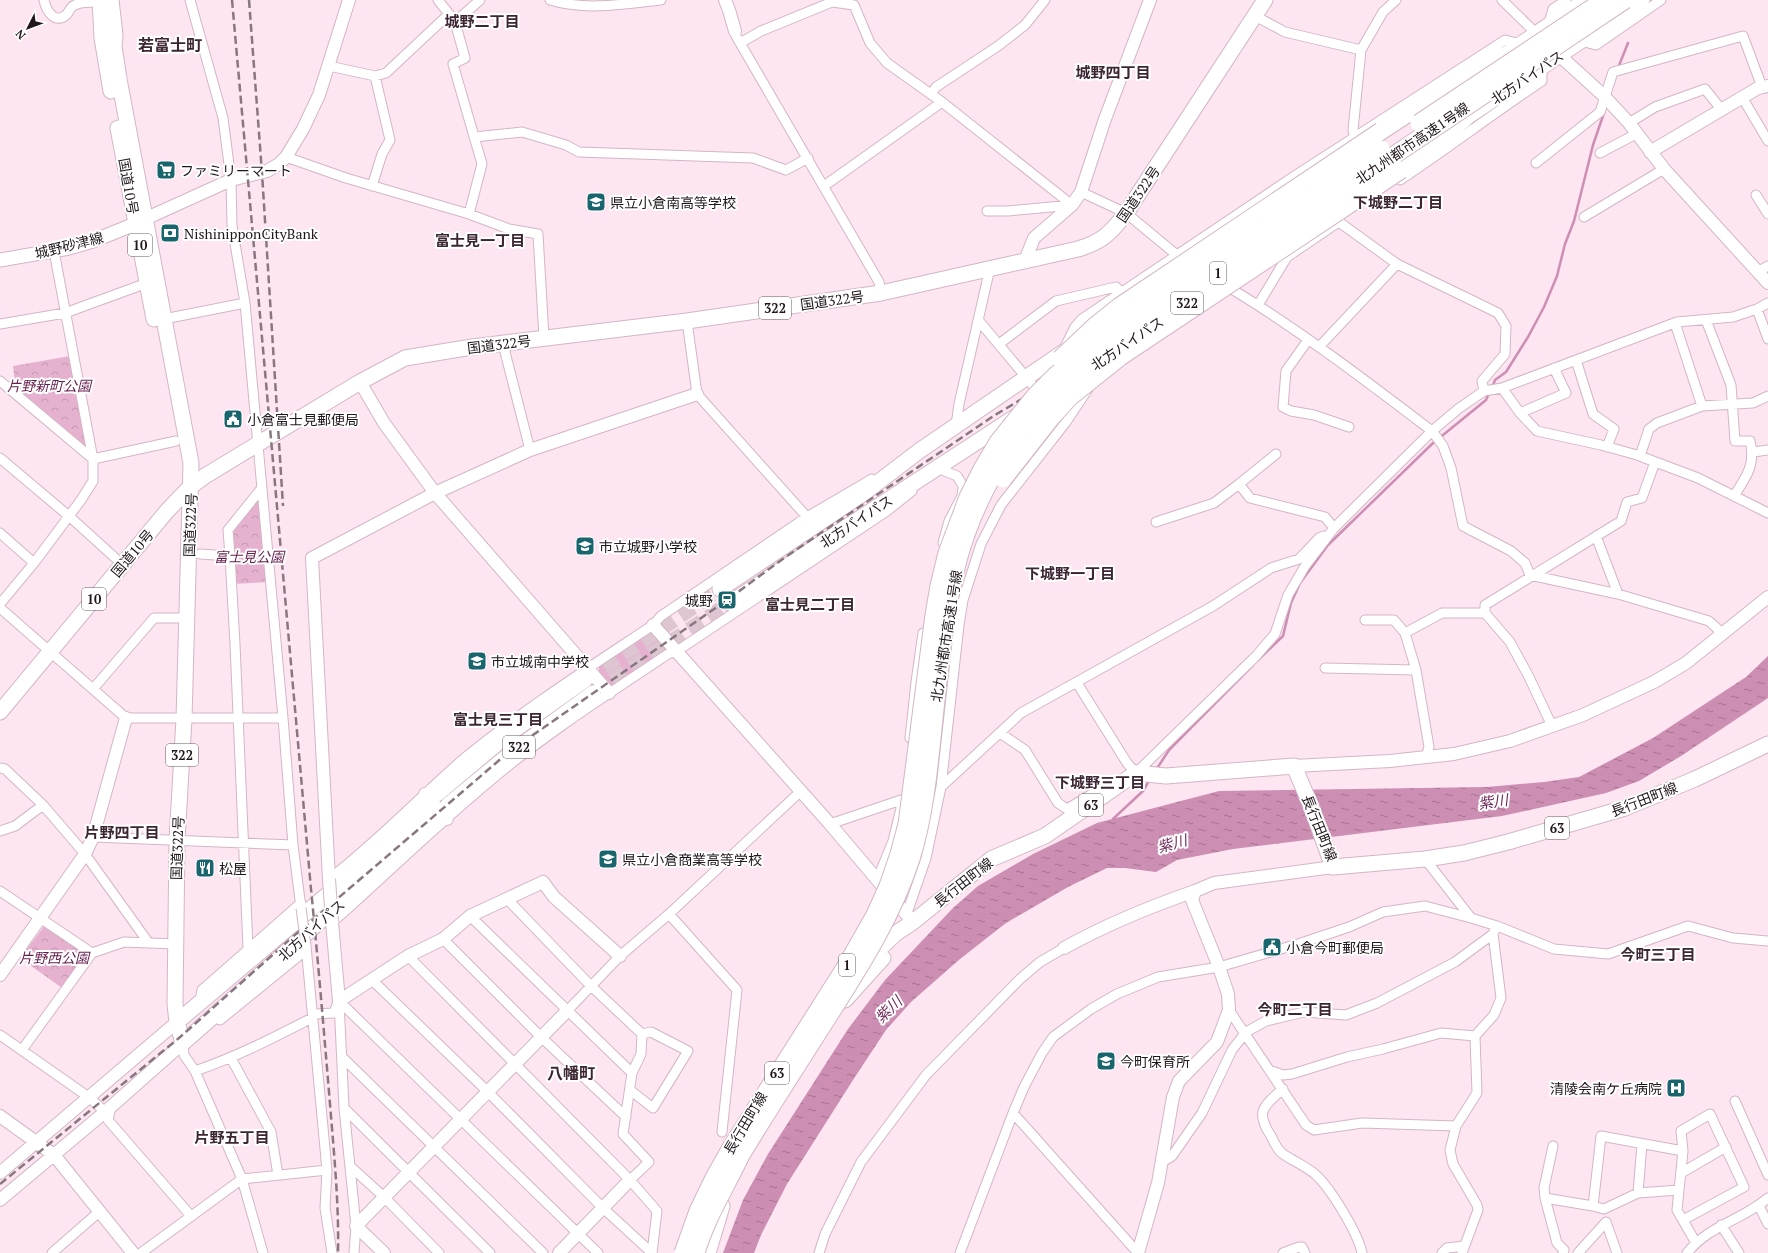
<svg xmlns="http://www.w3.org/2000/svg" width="1768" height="1253" viewBox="0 0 1768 1253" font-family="'PT Serif','Noto Sans JP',serif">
  <defs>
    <pattern id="forest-crowns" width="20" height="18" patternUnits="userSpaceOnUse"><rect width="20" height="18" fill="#e6b1cf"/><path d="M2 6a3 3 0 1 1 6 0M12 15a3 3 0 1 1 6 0" fill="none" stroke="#c598b1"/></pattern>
    <pattern id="water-ripples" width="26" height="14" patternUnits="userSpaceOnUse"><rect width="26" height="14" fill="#cd8eb3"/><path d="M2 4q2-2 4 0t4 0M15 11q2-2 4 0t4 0" fill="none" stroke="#a67391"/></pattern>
  </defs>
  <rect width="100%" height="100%" fill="#fee5f2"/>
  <path fill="#e6b1cf" d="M649,632H651L667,648L666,650L612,686H610L599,674V666Z"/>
  <path fill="url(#forest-crowns)" d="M70,356L87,444L82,447L16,390L13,366Z
    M260,494L268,582L234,584L230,530Z
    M45,925L90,957L65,990L20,958Z"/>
  <path fill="url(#water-ripples)" d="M1768,656V698L1681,756L1639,781L1606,793L1502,816L1233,849L1177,860L1156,872L1125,868H1107L1068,887L1006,923L960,959L911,1002L886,1030L853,1080L787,1184L761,1235L754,1253H723L743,1200L768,1154L848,1029L885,980L953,908L978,886L1033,854L1097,823L1219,791L1487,787L1544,782L1579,777L1653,738L1746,677Z"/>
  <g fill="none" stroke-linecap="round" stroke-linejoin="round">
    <path stroke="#cd8eb3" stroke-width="2.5" d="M1618,68L1628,43
      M1492,388L1495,380L1506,372L1528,337L1544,307L1557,276L1565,244L1574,221L1593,145L1604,113
      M1258,660L1283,636L1291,603L1300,583L1328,545L1432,444L1486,400L1489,393
      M1156,770L1169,750L1253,665
      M1113,819L1143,791L1150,779"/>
    <path stroke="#ddc6d2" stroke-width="15" stroke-dasharray="15 8" stroke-linecap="butt" d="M585,680L720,589
      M593,693L730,603"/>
    <defs>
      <path id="minor" d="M44,0C46,10 55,26 67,14C70,10 71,6 75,5C83,1 92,3 100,2
        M438,0L449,14
        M550,0C585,11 625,4 661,0
        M1502,0L1540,37
        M1255,16L1285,32L1361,50
        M455,22L480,0
        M1548,26L1553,9L1566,0
        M735,31L736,36L879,282L881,293
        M1581,41L1596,45L1661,0
        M740,43L761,31L832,2L854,5L870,43L887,63L942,102L1072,205
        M329,66L375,76L386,73L449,14L455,22L465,58L453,64L482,164L469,214
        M931,94L936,87L998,46L1025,25L1045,0
        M1742,97L1768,141
        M1629,123L1655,107L1705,89L1721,109
        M474,137L522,132L566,145L579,152L753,158L786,170L808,158
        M1355,137L1353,130L1361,50L1383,12L1396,0
        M1600,153L1636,134
        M286,157L346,178L469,214L509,229L538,234L544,338
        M1536,163L1600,112L1613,72L1743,36L1762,87
        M1400,180C1448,148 1494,113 1542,81V67
        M372,186L382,154L390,140L375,76
        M824,186L942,102
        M1081,192L1126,213L1178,256L1189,263
        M1756,195L1768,214
        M987,211H1008L1072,205
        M1584,217L1664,169
        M1339,222L1397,264L1498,313L1506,326L1505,354L1482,381L1484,391
        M1757,272L1768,266
        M1225,285C1297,328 1365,380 1432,431L1443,446L1451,468L1463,526L1511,551L1525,563L1530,575L1618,594L1709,621L1723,634
        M245,303L283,718L293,845L301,908
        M1258,305L1287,257L1340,221
        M1757,309L1768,339
        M164,319L245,303L232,226L231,180L223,118L190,0
        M1706,320L1731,385L1735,441H1750C1756,465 1746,477 1734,496
        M687,321L697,394L807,517
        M979,321L1041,395
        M1675,323L1702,406
        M0,324L65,313L147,283
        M1308,340L1286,371L1283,407L1291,411L1314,415L1349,427
        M503,344L530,450
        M999,344L1056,301L1116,287L1121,292
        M1319,347L1397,264
        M1064,349L1075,327L1082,319L1293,177L1505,40L1521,44
        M1576,360L1593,414L1614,429L1607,447
        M0,381L93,459
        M1502,388L1520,413L1537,431L1601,445L1637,455L1698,478L1768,513
        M1520,413L1566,393L1554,368
        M956,425L959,404L990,268
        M1753,452L1768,450
        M1640,456L1649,429L1657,423L1702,406L1753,403L1768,396
        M0,458L70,517L123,565
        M93,459L176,441
        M935,471L937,468L957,476L963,486L962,496L949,521L943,543
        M1239,484L1276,454
        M1156,522L1214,503L1239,484L1250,498L1325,517L1334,528
        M0,533L34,563
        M1596,536L1618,594
        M200,554L230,556L235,644L248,948
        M230,556L228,530L261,489
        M0,604L34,563L81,500L93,481V459L54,251
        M0,608L126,718H283
        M1365,620H1394L1405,633L1416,670
        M1405,633L1442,613H1485
        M1325,668L1416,670L1429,747L1426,757
        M1077,683L1127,763L1136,773L1256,656L1275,634L1288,595L1305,566L1334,528L1432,431L1458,409L1484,391L1502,388L1677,322L1733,317L1757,309L1768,303
        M93,689L154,618H186
        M1552,726L1529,677L1510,642L1485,613V605L1621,521L1627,502L1642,498L1655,462
        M1000,733L1025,750L1058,803L1067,809L1107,785L1108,786
        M910,738L916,682L923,633
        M0,768L5,769L43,805L85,854L148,942
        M941,787L1021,713L1213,606L1271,568L1299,559L1319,538L1324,536
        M830,824L904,799
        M0,831L15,826L43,805
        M93,837L293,845
        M1425,859L1471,918L1497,926L1554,949L1608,954L1688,926L1733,938L1768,941
        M329,879C378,842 420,796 467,756C526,708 590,667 653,625L661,616L807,517L872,479
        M877,880L893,841L902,804
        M0,891L92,953L124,942L176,944
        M506,898L591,986L642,1034L641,1054L632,1073
        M907,913L926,858L941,787L959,625L963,600L981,544L1001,505L1066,422L1088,389
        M669,914L737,990L722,1132
        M470,916L632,1073L623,1134L649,1162L630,1180
        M332,922L343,913C392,869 439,823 490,781C545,734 607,695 668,654L677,651L887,511L912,491
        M443,939L541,1037L626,1117
        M306,946L327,1170L325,1208L332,1253
        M408,956L630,1180L657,1211L652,1253
        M372,980L487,1091L603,1208L652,1253
        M339,1001L598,1253
        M339,1001L344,1108L356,1226L354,1253
        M200,1002L202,990L301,903
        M568,1010L620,956L669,914L801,791
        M1229,1010L1306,1125L1314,1130L1362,1123L1456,1126
        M220,1020L306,950
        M0,1035L90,1098L105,1112
        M183,1043L184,1055L195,1071L242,1179L263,1253
        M22,1050L92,953
        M231,1058L271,1132L278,1175
        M343,1058L543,1253
        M1269,1070L1283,1075L1292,1074L1347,1057L1383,1049L1441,1033L1475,1036
        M195,1071C236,1057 273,1038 312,1018L316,1014L334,1013L338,1002
        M1283,1089C1263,1106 1255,1112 1271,1136C1274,1142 1277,1150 1283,1154C1293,1161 1306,1166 1316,1175C1331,1189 1358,1233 1362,1253
        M630,1090L653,1108L688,1051L651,1032L642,1034
        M1735,1101L1768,1175
        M111,1106L108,1120L191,1216
        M344,1108L490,1253
        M1013,1113L1138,1253
        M1642,1144L1638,1193L1604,1209L1593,1206L1601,1136L1683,1151
        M1553,1146L1544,1188L1545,1198L1557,1243L1564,1250L1563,1253
        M1161,1163L1172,1156L1202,1113L1232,1050L1246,1032L1266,1021L1304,1012L1346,1015L1377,1003L1455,962L1493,934
        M351,1167L384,1197L439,1253
        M1681,1173L1726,1147
        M1638,1193L1679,1190
        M1545,1198L1593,1206
        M1759,1206L1768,1224
        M1683,1220L1744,1187L1710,1114L1681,1131L1683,1151L1677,1210L1696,1243
        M1721,1225L1739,1253
        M52,1253L99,1212
        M141,1253L242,1179L327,1170
        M819,1253L825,1234L861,1162L926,1075L1020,979L1040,962L1064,948
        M960,1253L1013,1113L1024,1087L1042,1053L1053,1037L1091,1009L1117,994L1158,977L1219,967L1298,944L1349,927L1383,912L1425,906L1471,918
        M1283,1253L1299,1247H1302L1305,1253
        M1442,1253L1447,1248L1464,1246
        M1462,1253L1478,1210L1477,1205L1453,1164L1450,1150L1456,1126L1477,1093L1475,1036L1494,1015L1501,998L1493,934L1495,929
        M1578,1253L1606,1222L1617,1253
        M1687,1253C1709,1225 1743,1220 1768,1198"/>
      <path id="tertiary" d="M725,0L729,10L735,31
        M1559,55L1604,96L1629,123L1664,169L1768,283
        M1650,152L1758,88L1768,86
        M138,222L231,180L267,171L279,164L286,157L303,129L319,95L349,0
        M1025,261L1034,238L1072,205L1081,192L1105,119L1150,0
        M360,382L384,423L435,493L609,693
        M653,625L830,824L913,922
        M1294,766L1390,761L1454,754L1510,741L1583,715L1654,682L1686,663L1768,597
        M425,794L447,819
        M329,879L312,558L435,493L530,450L697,394
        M332,922L339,1001L408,956L443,939L470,916L543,882L554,897L620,956
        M1064,948C1107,924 1149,907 1195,891
        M0,975L85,854L93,837L126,718
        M0,1116L54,1155L133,1253
        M0,1173L177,1022
        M0,1200L105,1112L183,1043
        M384,1253L356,1226L568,1010
        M559,1253L630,1180
        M1138,1253L1158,1183L1173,1097L1179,1081L1217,1042L1229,1010L1228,994L1219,967L1192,900L1195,891L1214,883L1333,867"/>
      <path id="secondary" d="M0,260L69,248L93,241L135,224"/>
      <path id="primary" d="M865,963L895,934L913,922L991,859L1045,836L1136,773L1166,776L1294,766L1311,806L1333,867L1425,859L1464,853L1508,842L1625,808L1695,779L1768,744
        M845,1000L883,958"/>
      <path id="trunk" d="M100,0L102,38L111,91
        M111,0L115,35L114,46L119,79L191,463L184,719L177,840L175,1004L177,1022L183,1043L294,945L436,815
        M1493,63L1586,0
        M1455,125L1642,0
        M118,128L154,319
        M720,589L864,493L919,451L1068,349
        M730,603L1015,417
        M0,712L167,511L189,488L205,476L360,382L405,358L472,347L687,321L881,293L1078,249C1102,242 1111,233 1126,213L1265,0
        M437,794L506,736L585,680
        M448,805L516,749L593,693
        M177,1022L340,884L426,804"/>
      <path id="motorway" d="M1381,131L1430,99L1503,56
        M1401,170L1464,119
        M707,1253L721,1206"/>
    </defs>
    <use href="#minor" stroke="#d3b6c6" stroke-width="11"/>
    <use href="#tertiary" stroke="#d3b6c6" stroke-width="14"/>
    <use href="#secondary" stroke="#d3b6c6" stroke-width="15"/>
    <use href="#primary" stroke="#d3b6c6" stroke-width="17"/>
    <use href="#trunk" stroke="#d3b6c6" stroke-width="17"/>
    <use href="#motorway" stroke="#d3b6c6" stroke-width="19"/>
    <use href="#minor" stroke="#fff" stroke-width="9"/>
    <use href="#tertiary" stroke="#fff" stroke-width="12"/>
    <use href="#secondary" stroke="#fff" stroke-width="13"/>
    <use href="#primary" stroke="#fff" stroke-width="15"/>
    <use href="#trunk" stroke="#fff" stroke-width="15"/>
    <use href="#motorway" stroke="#fff" stroke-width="17"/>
    <path stroke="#887780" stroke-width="2.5" stroke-dasharray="8 4" stroke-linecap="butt" d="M232,0L311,889C318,961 324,1032 330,1104C334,1154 339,1203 338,1253
      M249,0L262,173L283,506
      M0,1184L179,1038L295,935L510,751L727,600L784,558L995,415L1044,386L1443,129L1632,0"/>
    <defs>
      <path id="minor-bridge" d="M301,908L306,946"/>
      <path id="tertiary-bridge" d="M329,879L332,922"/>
      <path id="motorway-bridge" d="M1419,123L1604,0
        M1060,359L1095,326L1120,306L1381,131
        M1003,479L1051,418L1070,397L1120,357L1401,170
        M683,1253L698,1211L714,1178L732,1146L846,966L875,915L888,886L899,854L907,824L934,615L939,586L947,553L968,497L982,469L998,442L1035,396L1056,375L1104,335L1381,149
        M696,1253C706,1218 726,1187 741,1155C770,1107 800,1061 830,1014C861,965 893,915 911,859C927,808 930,753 936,700C941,653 946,605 958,560C974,502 1005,448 1045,404C1072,374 1105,351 1137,328L1625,0"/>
    </defs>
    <use href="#minor-bridge" stroke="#d3b6c6" stroke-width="11" stroke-linecap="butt"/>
    <use href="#tertiary-bridge" stroke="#d3b6c6" stroke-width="14" stroke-linecap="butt"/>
    <use href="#motorway-bridge" stroke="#d3b6c6" stroke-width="19" stroke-linecap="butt"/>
    <use href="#minor-bridge" stroke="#fff" stroke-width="9"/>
    <use href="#tertiary-bridge" stroke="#fff" stroke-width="12"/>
    <use href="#motorway-bridge" stroke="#fff" stroke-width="17"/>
  </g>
  <defs>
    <symbol id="supermarket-square" viewBox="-11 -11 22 22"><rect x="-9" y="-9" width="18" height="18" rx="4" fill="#18656d" stroke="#fff"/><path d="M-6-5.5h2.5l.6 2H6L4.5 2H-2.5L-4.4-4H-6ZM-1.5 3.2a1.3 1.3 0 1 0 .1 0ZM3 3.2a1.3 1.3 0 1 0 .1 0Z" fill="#fff"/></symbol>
    <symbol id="school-square" viewBox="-11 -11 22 22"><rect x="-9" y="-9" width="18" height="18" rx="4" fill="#18656d" stroke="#fff"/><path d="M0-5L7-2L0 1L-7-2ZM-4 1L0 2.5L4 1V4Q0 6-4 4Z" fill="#fff"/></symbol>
    <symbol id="bank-square" viewBox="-11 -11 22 22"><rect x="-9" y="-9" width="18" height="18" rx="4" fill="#18656d" stroke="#fff"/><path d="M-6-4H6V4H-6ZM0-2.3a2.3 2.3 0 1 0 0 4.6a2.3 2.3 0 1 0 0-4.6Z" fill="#fff"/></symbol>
    <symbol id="civic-square" viewBox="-11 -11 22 22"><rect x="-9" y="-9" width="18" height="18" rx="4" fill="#18656d" stroke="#fff"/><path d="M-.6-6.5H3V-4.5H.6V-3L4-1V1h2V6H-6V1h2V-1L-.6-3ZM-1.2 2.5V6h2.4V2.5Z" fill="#fff"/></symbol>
    <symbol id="station-square" viewBox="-11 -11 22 22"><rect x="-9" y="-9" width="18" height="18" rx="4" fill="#18656d" stroke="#fff"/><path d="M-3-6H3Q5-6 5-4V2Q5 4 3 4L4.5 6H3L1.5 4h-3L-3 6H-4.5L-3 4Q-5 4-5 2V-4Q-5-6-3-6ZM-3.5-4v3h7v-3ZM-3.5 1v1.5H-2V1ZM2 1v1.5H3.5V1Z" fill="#fff"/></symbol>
    <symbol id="restaurant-square" viewBox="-11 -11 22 22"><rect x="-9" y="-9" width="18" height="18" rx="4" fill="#18656d" stroke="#fff"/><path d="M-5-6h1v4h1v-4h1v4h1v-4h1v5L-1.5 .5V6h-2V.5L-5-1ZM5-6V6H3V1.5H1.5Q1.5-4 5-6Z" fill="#fff"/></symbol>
    <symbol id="hospital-square" viewBox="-11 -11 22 22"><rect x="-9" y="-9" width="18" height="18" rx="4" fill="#18656d" stroke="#fff"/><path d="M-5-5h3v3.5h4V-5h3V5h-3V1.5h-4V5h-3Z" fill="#fff"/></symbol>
  </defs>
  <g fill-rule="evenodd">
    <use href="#supermarket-square" x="155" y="159" width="22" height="22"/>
    <use href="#school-square" x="585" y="191" width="22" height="22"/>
    <use href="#bank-square" x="159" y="222" width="22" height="22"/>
    <use href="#civic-square" x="222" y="408" width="22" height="22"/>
    <use href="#school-square" x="574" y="535" width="22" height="22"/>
    <use href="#station-square" x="716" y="589" width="22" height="22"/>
    <use href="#school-square" x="466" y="650" width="22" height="22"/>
    <use href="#school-square" x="597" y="848" width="22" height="22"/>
    <use href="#restaurant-square" x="194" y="857" width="22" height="22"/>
    <use href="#civic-square" x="1261" y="936" width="22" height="22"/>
    <use href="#school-square" x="1095" y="1050" width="22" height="22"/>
    <use href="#hospital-square" x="1665" y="1077" width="22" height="22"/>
  </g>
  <g text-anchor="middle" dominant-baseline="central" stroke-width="4" stroke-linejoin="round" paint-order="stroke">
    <g fill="#fff" stroke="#635c60" stroke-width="1">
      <rect x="128" y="234" width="24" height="22" rx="3"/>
      <rect x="1210" y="262" width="16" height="22" rx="3"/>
      <rect x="1171" y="292" width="32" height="22" rx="3"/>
      <rect x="759" y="297" width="32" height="22" rx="3"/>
      <rect x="82" y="588" width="24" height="22" rx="3"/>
      <rect x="503" y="736" width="32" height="22" rx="3"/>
      <rect x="166" y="744" width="32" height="22" rx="3"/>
      <rect x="1079" y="794" width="24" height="22" rx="3"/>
      <rect x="1545" y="817" width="24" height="22" rx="3"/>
      <rect x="839" y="954" width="16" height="22" rx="3"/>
      <rect x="765" y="1062" width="24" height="22" rx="3"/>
    </g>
    <g font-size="13" font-weight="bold" fill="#20161c">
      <text x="140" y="245">10</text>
      <text x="1218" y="273">1</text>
      <text x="1187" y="303">322</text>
      <text x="775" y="308">322</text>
      <text x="94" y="599">10</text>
      <text x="519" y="747">322</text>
      <text x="182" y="755">322</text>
      <text x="1091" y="805">63</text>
      <text x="1557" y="828">63</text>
      <text x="847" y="965">1</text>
      <text x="777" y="1073">63</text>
    </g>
    <g font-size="14" fill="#20161c" stroke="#fff">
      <text transform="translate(1527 77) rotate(-34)">北方バイパス</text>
      <text transform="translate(1412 143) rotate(-34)">北九州都市高速1号線</text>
      <text transform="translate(129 186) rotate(80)">国道10号</text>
      <text transform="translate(1138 194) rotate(-56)">国道322号</text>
      <text transform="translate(69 245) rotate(-14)">城野砂津線</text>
      <text transform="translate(832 300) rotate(-8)">国道322号</text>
      <text transform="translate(1127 343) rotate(-34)">北方バイパス</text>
      <text transform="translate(499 344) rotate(-7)">国道322号</text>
      <text transform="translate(856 521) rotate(-33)">北方バイパス</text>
      <text transform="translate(190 525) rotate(-88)">国道322号</text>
      <text transform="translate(132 553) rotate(-50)">国道10号</text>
      <text transform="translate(946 636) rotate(-81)">北九州都市高速1号線</text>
      <text transform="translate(1644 799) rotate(-21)">長行田町線</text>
      <text transform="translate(1320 828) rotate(68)">長行田町線</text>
      <text transform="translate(177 848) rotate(-88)">国道322号</text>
      <text transform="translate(963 882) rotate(-38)">長行田町線</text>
      <text transform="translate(311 930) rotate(-42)">北方バイパス</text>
      <text transform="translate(745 1123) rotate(-59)">長行田町線</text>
    </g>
    <g font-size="14" fill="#20161c" stroke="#fff" text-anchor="start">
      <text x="180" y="170">ファミリーマート</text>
      <text x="610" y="202">県立小倉南高等学校</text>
      <text x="184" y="233">NishinipponCityBank</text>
      <text x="247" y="419">小倉富士見郵便局</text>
      <text x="599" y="546">市立城野小学校</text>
      <text x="713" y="600" text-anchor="end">城野</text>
      <text x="491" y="661">市立城南中学校</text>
      <text x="622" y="859">県立小倉商業高等学校</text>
      <text x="219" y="868">松屋</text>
      <text x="1286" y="947">小倉今町郵便局</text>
      <text x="1120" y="1061">今町保育所</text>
      <text x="1662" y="1088" text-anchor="end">清陵会南ケ丘病院</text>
    </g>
    <g font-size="14" font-style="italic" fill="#661c4d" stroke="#fff">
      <text x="49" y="385">片野新町公園</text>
      <text x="249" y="556">富士見公園</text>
      <text x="54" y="957">片野西公園</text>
    </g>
    <g font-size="15" font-weight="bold" fill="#3c2633" stroke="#fff">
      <text x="482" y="21">城野二丁目</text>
      <text x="1113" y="72">城野四丁目</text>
      <text x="1398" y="202">下城野二丁目</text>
      <text x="480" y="240">富士見一丁目</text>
      <text x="1070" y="573">下城野一丁目</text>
      <text x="810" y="604">富士見二丁目</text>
      <text x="498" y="719">富士見三丁目</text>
      <text x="1100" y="782">下城野三丁目</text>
      <text x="122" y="832">片野四丁目</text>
      <text x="1658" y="954">今町三丁目</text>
      <text x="1295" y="1009">今町二丁目</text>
      <text x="232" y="1137">片野五丁目</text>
    </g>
    <g font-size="15" font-style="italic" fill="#722859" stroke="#fff">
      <text transform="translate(1493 801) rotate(-8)">紫川</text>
      <text transform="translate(1172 843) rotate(-15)">紫川</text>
      <text transform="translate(888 1009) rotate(-44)">紫川</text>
    </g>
    <g font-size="16" font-weight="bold" fill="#3c2633" stroke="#fff">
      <text x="170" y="45">若富士町</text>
      <text x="571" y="1073">八幡町</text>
    </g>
  </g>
  <g transform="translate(28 28) rotate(228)" stroke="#ffffff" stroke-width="3" paint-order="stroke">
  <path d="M0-3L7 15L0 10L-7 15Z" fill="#20161c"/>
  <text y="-6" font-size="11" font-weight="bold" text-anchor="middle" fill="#20161c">N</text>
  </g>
</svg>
